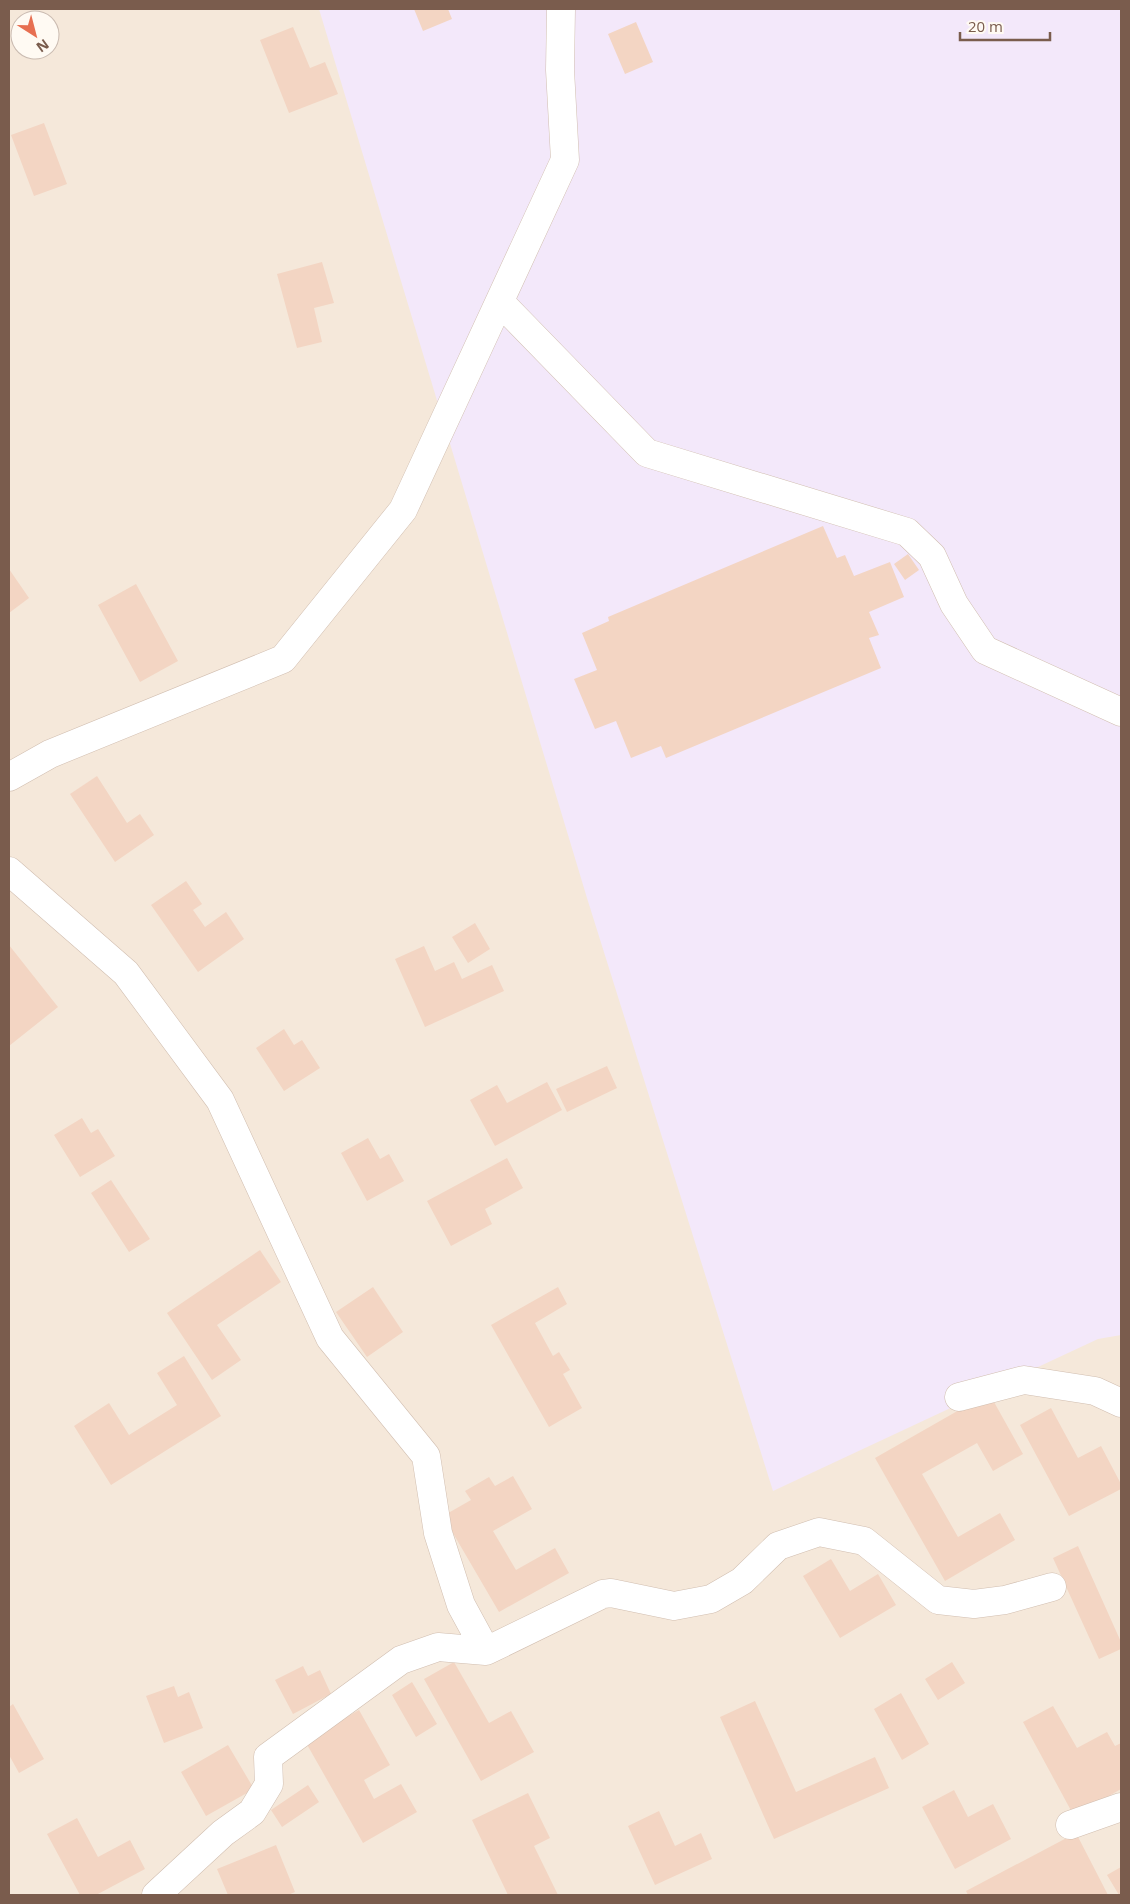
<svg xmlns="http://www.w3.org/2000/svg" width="1130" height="1904" viewBox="0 0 1130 1904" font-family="'Open Sans',sans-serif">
  <rect width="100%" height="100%" fill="#fdf6ec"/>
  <path fill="#f5e8da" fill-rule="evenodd" d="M9,9H1121V1895H9ZM20,20H50V50H20Z"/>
  <path fill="#f3e8fa" d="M319,9H1121V1335L1098,1339L773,1491L587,898Z"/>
  <path fill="#f3d5c3" d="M414,9H448L452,19L423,31Z
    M636,22L653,62L625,74L608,34Z
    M293,27L310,68L325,62L338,94L289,113L260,40Z
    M44,123L67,184L34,196L11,135Z
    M322,262L334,303L314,308L322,342L297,348L277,274Z
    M823,526L837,558L845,555L854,576L890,562L904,597L869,612L879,635L869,638L881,668L666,758L661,746L631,758L616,721L595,729L574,679L597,670L582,633L609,621L608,617Z
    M908,554L919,570L905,580L894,564Z
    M9,569L29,598L9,613Z
    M136,584L178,661L140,682L98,605Z
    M97,776L127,823L140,814L154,835L115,862L70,794Z
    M186,881L202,904L193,910L205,927L226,912L244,939L198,972L151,905Z
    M475,923L490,949L468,963L452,937Z
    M9,945L58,1007L9,1046Z
    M424,946L435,971L454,962L462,979L492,965L504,991L425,1027L395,959Z
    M284,1029L294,1045L302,1040L320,1068L284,1091L256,1048Z
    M607,1066L617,1088L567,1112L556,1089Z
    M547,1082L562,1110L495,1146L470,1100L497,1085L507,1103Z
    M82,1118L91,1133L98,1129L115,1156L80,1177L54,1135Z
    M368,1138L380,1159L389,1154L404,1181L367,1201L341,1153Z
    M507,1158L523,1188L485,1209L492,1224L451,1246L427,1201Z
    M111,1180L150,1239L129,1252L91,1193Z
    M260,1250L281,1282L217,1325L241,1360L212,1380L167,1313Z
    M373,1287L403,1332L367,1357L336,1312Z
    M558,1287L567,1304L535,1323L553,1356L559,1352L570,1370L563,1374L582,1408L549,1427L491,1325Z
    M184,1356L221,1416L111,1485L74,1426L109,1403L129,1435L177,1405L157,1373Z
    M989,1393L1023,1454L993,1471L977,1443L922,1474L958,1537L1000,1513L1015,1540L945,1581L875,1458Z
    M1051,1408L1078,1458L1101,1446L1121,1484V1489L1069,1516L1020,1425Z
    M513,1476L532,1509L493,1531L516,1570L555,1548L569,1573L499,1612L443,1516L471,1500L465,1491L489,1477L495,1486Z
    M1078,1546L1121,1642V1649L1099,1659L1053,1558Z
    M831,1559L850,1591L878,1574L896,1605L840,1638L803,1576Z
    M454,1662L489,1723L511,1711L534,1752L481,1781L424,1679Z
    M952,1662L965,1683L938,1700L925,1679Z
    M303,1666L308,1676L320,1670L331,1694L293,1714L275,1680Z
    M412,1682L437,1724L416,1737L392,1695Z
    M174,1686L178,1697L189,1692L203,1728L164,1743L146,1696Z
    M901,1693L929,1744L902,1760L874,1709Z
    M755,1701L796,1792L875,1757L889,1788L774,1839L720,1717Z
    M13,1704L44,1759L19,1773L9,1755V1707Z
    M1053,1706L1077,1748L1107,1732L1115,1746L1121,1743V1789L1074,1816L1023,1722Z
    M359,1710L390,1765L364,1780L374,1799L401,1784L417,1812L363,1843L305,1741Z
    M228,1745L254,1789L206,1816L181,1772Z
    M308,1785L319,1802L282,1827L271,1810Z
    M954,1790L968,1817L993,1804L1011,1839L955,1869L922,1807Z
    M528,1793L550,1838L534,1846L558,1895H508L472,1820Z
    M659,1811L675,1846L701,1833L712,1859L655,1885L628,1826Z
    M77,1818L98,1857L130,1840L145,1869L96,1895H80L47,1834Z
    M1076,1833L1108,1895H968L966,1891Z
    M276,1845L295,1892L288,1895H228L217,1869Z
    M1121,1867V1895H1119L1107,1875Z"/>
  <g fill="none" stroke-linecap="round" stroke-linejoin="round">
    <defs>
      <path id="minor" d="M500,302L647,453L907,532L932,556L954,604L985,650L1121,712
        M9,777L50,754L283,659L403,510L565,160L560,70L561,9
        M9,871L126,973L220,1100L330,1338L426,1456L438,1533L461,1605L486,1651
        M959,1397L1024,1380L1095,1391L1121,1403
        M1070,1825L1121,1807
        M156,1895L223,1833L252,1812L269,1784L268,1757L401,1660L438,1647L486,1651L603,1594L611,1593L674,1606L711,1599L742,1581L778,1546L819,1532L864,1541L938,1600L974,1604L1005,1600L1052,1587"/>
    </defs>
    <use href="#minor" stroke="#d1beb0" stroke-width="29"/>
    <use href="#minor" stroke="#fff" stroke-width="28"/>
  </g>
  <rect width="1130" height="1904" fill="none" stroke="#7a5c4d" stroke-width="20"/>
  <g transform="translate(35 35) rotate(144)"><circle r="24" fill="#fffaf3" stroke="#cabbb1"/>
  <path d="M0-4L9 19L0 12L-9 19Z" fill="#e76f51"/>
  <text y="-8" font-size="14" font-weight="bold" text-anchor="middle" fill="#7a5c4d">N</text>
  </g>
  <path d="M960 32v8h90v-8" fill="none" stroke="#7a5c4d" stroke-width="2.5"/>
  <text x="968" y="32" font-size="15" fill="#7a5c4d" stroke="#fffaf3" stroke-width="4" paint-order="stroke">20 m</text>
</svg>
